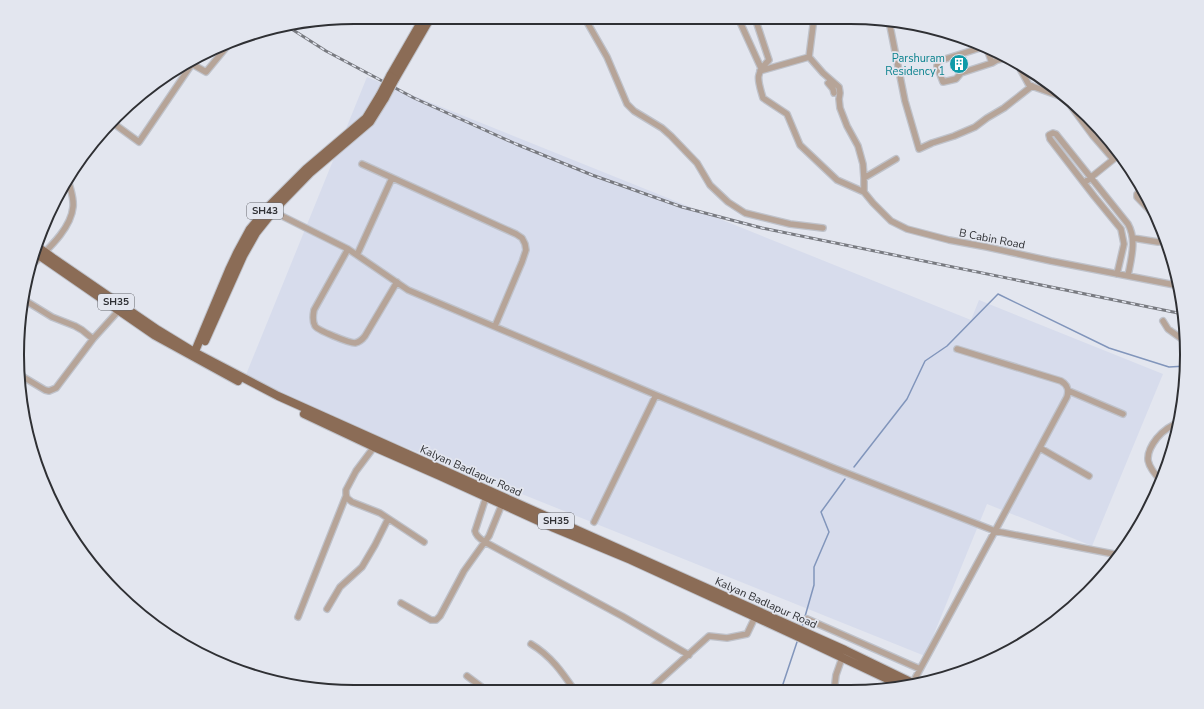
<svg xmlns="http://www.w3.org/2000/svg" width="1204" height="709" viewBox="0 0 1204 709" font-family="'Nunito Sans',sans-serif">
  <rect width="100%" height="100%" fill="#e3e6ef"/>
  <path fill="#d7dcec" d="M367,77L971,320L979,300L1163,374L1092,546L987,504L925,656L243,382Z"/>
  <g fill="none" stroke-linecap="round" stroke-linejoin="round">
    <path stroke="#8195bb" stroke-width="1.5" d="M854,467L907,399L925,361L947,346L998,294L1109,348L1169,367L1186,366
      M802,627L814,585V567L829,532L821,512L845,479
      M774,691L782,687L797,642"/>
    <defs>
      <path id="minor" d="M587,17V22L607,57L627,104L634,111L662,128L671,136L697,163L710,185L728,202L745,213L790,224L823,228
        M736,18L740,22L761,68
        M755,18L769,60C754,75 758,80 763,98L787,114L800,145L837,180L864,192
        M889,21L905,101L919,149L932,143L954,136L975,127L987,118L1004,108L1032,86
        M983,47L942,60L938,62L937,66L943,82L956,79L961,73L992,63L997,60L1006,58
        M987,49L992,63
        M809,57L823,73L839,87L840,93L839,99L840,108L847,126L858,146L863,164L864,178
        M192,64L206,72L229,44
        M1018,65L1029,85L1065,98L1093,136L1113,159
        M760,71L809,57L814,18
        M828,83L833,89L834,93
        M113,123L139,142L192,64
        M896,159L864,178V192L873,203L891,221L907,229L949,240L987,247L1051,261L1180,286
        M362,164L516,234L522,238L525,244L526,250L522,262L495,326
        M1084,183L1120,154
        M1142,190L1137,194V197L1158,219
        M270,210L348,249L408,290L656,395L834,468L995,531L912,684
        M1133,238L1158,242L1166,241
        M348,249L314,310C313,315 312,321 315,326C317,330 349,343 355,343C359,342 362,340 365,336L397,282
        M357,255L392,178
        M32,265C47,250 71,229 73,207C74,199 71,191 69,183
        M1117,274L1124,244L1121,229L1094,196L1050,139L1049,135L1053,133L1056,134L1128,224C1137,240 1131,259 1128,276
        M26,301L52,317L75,326L82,330L93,339
        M1163,321L1168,329L1186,342
        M957,349L1061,381C1068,385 1069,390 1067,397L995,531L1119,555
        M20,375L45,390L49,391L56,388L93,339L121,308
        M1069,391L1123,414
        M374,447L356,471L346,490V494L347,498L352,502L380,513L424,542
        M1040,448L1089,476
        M1162,482C1147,466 1142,457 1157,438C1163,431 1171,425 1180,422
        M487,494L475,531C476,536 480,539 485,542L622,616L689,655
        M594,522L656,395
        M401,603L431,620H436L440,616L464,571L489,536L502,504
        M327,609L340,587L362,567L375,545L388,519
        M298,617L346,496
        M807,619L920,669
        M531,644C551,656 562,672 575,691
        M467,676L487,691
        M648,691L709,636L727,638L747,634L756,615
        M834,691L836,675L843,655"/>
      <path id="primary" d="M390,76L424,17
        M395,79L431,17
        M35,245L53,258L158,330L194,352L278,396L845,650L915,684
        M34,252L154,335L238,381
        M205,341L243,256L256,233L276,208L310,173L370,122L385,98
        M193,356L229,270L237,253L250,229L271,204L306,169L366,118L380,95
        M304,414L374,447L440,476L554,528L631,560L803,639L902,686"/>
    </defs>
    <use href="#minor" stroke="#bfc2ca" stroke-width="8"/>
    <use href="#primary" stroke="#bfc2ca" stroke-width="10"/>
    <use href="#minor" stroke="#b6a498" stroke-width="5.5"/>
    <use href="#primary" stroke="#8b6c56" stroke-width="8"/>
    <defs>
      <path id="rail" d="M290,28L326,51L414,98L516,144L592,175L682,207L762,228L1183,314"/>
    </defs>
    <use href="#rail" stroke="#787a80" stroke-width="3"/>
    <use href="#rail" stroke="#e3e6ef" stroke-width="1.5" stroke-dasharray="4.5" stroke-linecap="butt"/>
    <defs>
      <path id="primary-bridge" d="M380,95L390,76
        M385,98L395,79"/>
    </defs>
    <use href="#primary-bridge" stroke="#bfc2ca" stroke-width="10" stroke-linecap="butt"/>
    <use href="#primary-bridge" stroke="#8b6c56" stroke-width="8"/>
  </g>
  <defs>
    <symbol id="building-disc" viewBox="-11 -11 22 22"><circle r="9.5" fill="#0f9aa8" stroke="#e3e6ef"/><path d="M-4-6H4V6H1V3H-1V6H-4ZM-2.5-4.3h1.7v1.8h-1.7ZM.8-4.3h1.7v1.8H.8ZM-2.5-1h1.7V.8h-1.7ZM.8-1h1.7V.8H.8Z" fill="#fff"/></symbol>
  </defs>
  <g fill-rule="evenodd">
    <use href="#building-disc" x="948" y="53" width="22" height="22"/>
  </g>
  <g text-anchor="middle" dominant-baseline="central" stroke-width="3.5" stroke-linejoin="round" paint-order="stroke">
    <g fill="#e3e6ef" stroke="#65676c" stroke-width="1">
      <rect x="247" y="203" width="36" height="16" rx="3"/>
      <rect x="98" y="294" width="36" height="16" rx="3"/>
      <rect x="538" y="513" width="36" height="16" rx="3"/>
    </g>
    <g font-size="10" font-weight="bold" fill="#2f3034">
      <text x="265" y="211">SH43</text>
      <text x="116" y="302">SH35</text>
      <text x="556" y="521">SH35</text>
    </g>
    <g font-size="11" fill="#0d838f" stroke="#e3e6ef" text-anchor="end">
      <text x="945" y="58">Parshuram<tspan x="945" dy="13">Residency 1</tspan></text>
    </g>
    <g font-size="11" fill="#2f3034" stroke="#e3e6ef">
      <text transform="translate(992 239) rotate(11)">B Cabin Road</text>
      <text transform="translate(471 471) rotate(24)">Kalyan Badlapur Road</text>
      <text transform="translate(766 603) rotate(24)">Kalyan Badlapur Road</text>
    </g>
  </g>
  <path d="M0 0H1204V709H0ZM354 24H850A330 330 0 0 1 1180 354V355A330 330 0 0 1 850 685H354A330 330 0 0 1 24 355V354A330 330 0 0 1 354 24Z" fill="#e3e6ef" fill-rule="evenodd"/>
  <path fill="none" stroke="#2f3034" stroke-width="2" d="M354 24H850A330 330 0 0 1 1180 354V355A330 330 0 0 1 850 685H354A330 330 0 0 1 24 355V354A330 330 0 0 1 354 24Z"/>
</svg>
